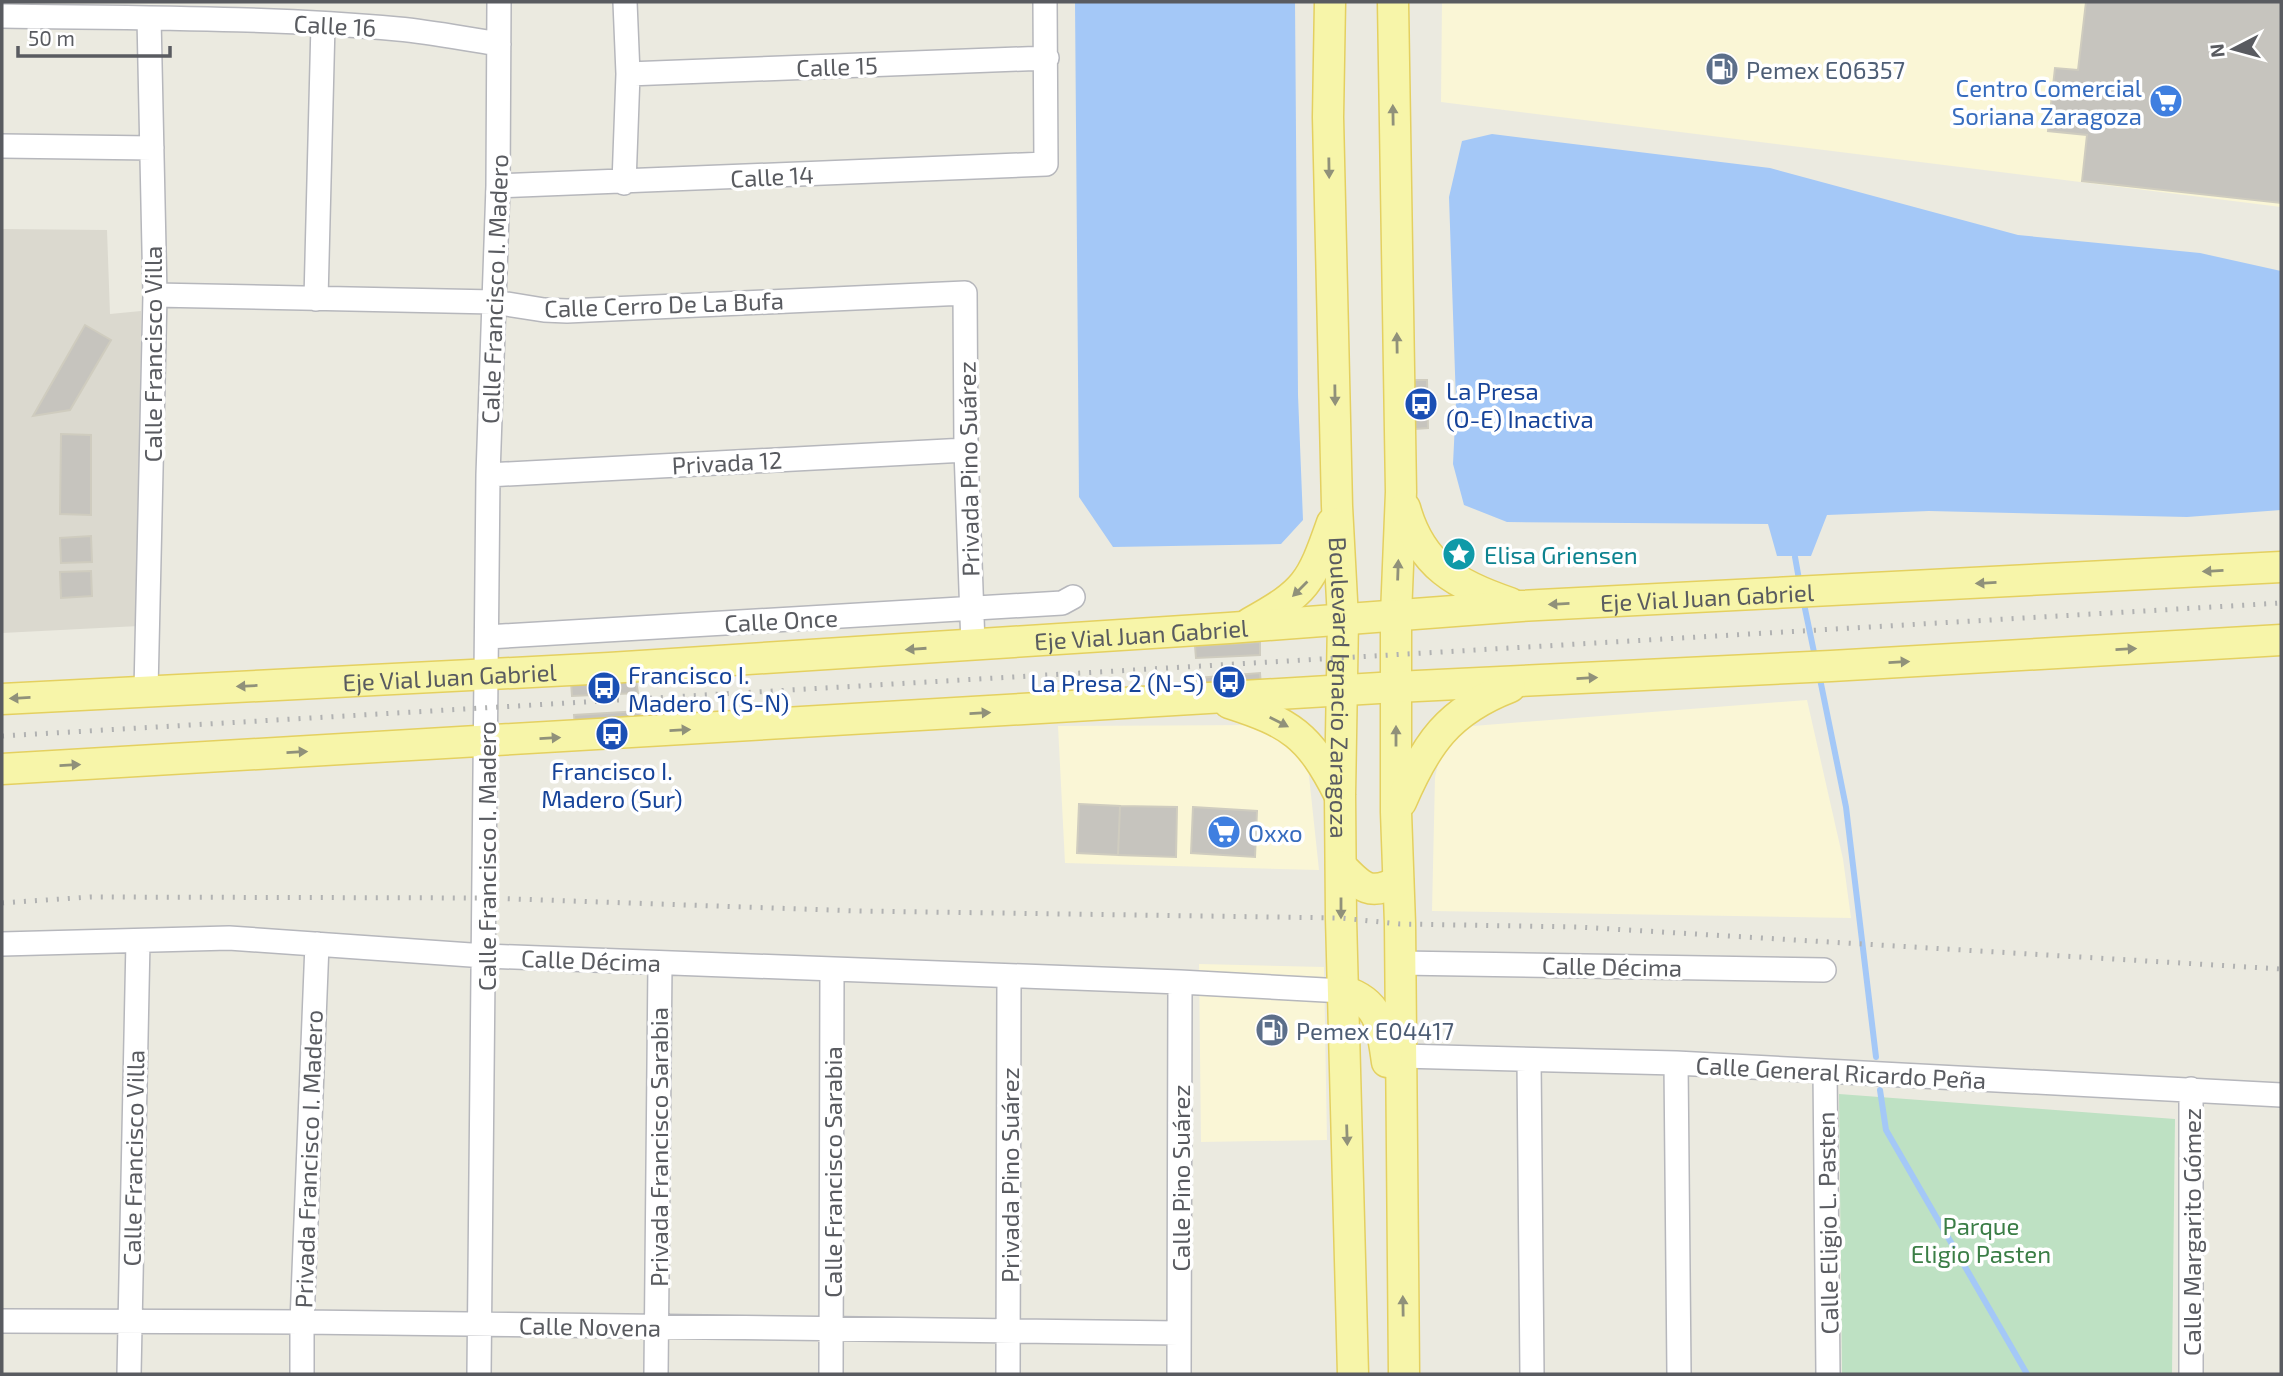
<svg xmlns="http://www.w3.org/2000/svg" width="2283" height="1376" viewBox="0 0 2283 1376" font-family="'Exo 2',sans-serif">
  <rect width="100%" height="100%" fill="#ebeae0"/>
  <path fill="#faf6d6" d="M1442,2H2281V207L1441,102Z
    M1807,700L1843,859L1851,918L1432,911L1435,777L1440,756L1456,735L1473,726Z
    M1261,725L1303,755L1308,767L1319,870L1065,863L1058,726Z
    M1199,964L1324,967L1327,1140L1201,1142Z"/>
  <path fill="#dbd9cf" d="M2,229L107,230L110,314L141,311L139,626L2,633Z"/>
  <path fill="#bee1c3" d="M1839,1094L2175,1119L2172,1374H1842Z"/>
  <path fill="#a4c8f7" d="M1075,2H1295L1298,395L1303,520L1281,544L1113,547L1079,497Z
    M1492,134L1770,168L2018,235L2200,253L2281,271V510L2187,517L1929,511L1827,515L1811,556H1777L1768,524L1507,522L1464,505L1453,464L1456,402L1449,197L1462,141Z"/>
  <g fill="none" stroke-linecap="round" stroke-linejoin="round">
    <path stroke="#a4c8f7" stroke-width="6" d="M1795,557L1800,585
      M1803,599L1815,657
      M1819,674L1846,807L1876,1057
      M1880,1090L1886,1130L2027,1374"/>
  </g>
  <path fill="#c6c4be" stroke="#cfccbf" stroke-width="2" d="M2086,2H2281V203L2082,181L2087,135L2048,131L2055,68L2078,70Z
    M85,325L111,340L70,410L33,416Z
    M1414,380H1427L1428,428L1415,429Z
    M61,434L91,435V515L60,514Z
    M91,536L92,562L61,563L60,538Z
    M91,571L92,596L61,598L60,572Z
    M1260,642V655L1196,658L1195,646Z
    M1260,673L1261,686L1198,690L1197,678Z
    M636,680L638,693L572,696L571,682Z
    M640,711L639,722L575,727L574,715Z
    M1079,804L1120,806L1118,855L1077,853Z
    M1120,806L1177,807L1176,857L1118,855Z
    M1193,807L1257,811L1255,857L1191,853Z"/>
  <g fill="none" stroke-linecap="round" stroke-linejoin="round">
    <defs>
      <path id="minor" d="M2,16C134,18 267,17 398,29C432,32 465,39 499,44
        M628,74L1047,58
        M2,146L152,148
        M624,183L628,74L625,2
        M498,186L1046,164L1045,2
        M155,295L494,302L544,310L567,311L965,293L966,450L973,645
        M316,299L323,24
        M488,475L966,450
        M487,637L1062,603L1073,597
        M146,690L155,295L149,18
        M2,944L229,938L485,956L1180,982L1343,991
        M1400,963L1824,970
        M1401,1056L1676,1063L2281,1095
        M1529,1060L1532,1374
        M1676,1063L1679,1374
        M1825,1071L1828,1374
        M2,1321L302,1322L1179,1333
        M129,1374L138,941
        M302,1374V1322L317,944
        M479,1374L488,475L498,186L499,2
        M656,1374L660,963
        M831,1374L832,969
        M1008,1374L1009,976
        M1179,1374L1180,982
        M2191,1374V1089"/>
      <g id="major">
        <path id="s1" d="M1330,2L1328,117L1337,506L1343,619L1340,795L1341,918L1353,1374"/>
        <path d="M1393,2L1401,492L1396,615V812L1400,924L1404,1374"/>
        <path d="M1405,508C1421,566 1457,585 1510,603"/>
        <path d="M1250,623C1306,592 1311,583 1332,523"/>
        <path id="s2" d="M2,699L609,668L1229,628L1521,606L2281,567"/>
        <path d="M1229,703C1291,723 1309,735 1339,794"/>
        <path d="M2,769L1396,687L1831,666L2281,640"/>
        <path d="M1401,802C1426,744 1448,711 1510,687"/>
        <path d="M1341,866C1361,887 1370,897 1398,881"/>
        <path d="M1343,991C1381,1002 1382,1028 1387,1062"/>
      </g>
    </defs>
    <use href="#minor" stroke="#b6b7bc" stroke-width="26"/>
    <use href="#major" stroke="#e4d060" stroke-width="33"/>
    <use href="#minor" stroke="#fff" stroke-width="23"/>
    <use href="#major" stroke="#f7f5a9" stroke-width="30"/>
    <path stroke="#b1b2b2" stroke-width="5" stroke-dasharray="2 9" stroke-linecap="butt" d="M2,736L2281,603
      M2,903L90,897L486,898L859,911L1341,918L1400,924L1578,927L2281,969"/>
  </g>
  <defs><path id="oneway-solid" d="M-6-.8H1V-3.2L6.5 0L1 3.2V.8H-6Z" transform="scale(1.75)"/></defs>
  <g fill="#90917a">
    <use href="#oneway-solid" transform="translate(1393 115) rotate(-91)"/>
    <use href="#oneway-solid" transform="translate(1329 168) rotate(89)"/>
    <use href="#oneway-solid" transform="translate(1397 343) rotate(-91)"/>
    <use href="#oneway-solid" transform="translate(1335 395) rotate(89)"/>
    <use href="#oneway-solid" transform="translate(1398 570) rotate(-88)"/>
    <use href="#oneway-solid" transform="translate(2213 571) rotate(177)"/>
    <use href="#oneway-solid" transform="translate(1986 583) rotate(177)"/>
    <use href="#oneway-solid" transform="translate(1300 589) rotate(135)"/>
    <use href="#oneway-solid" transform="translate(1559 604) rotate(177)"/>
    <use href="#oneway-solid" transform="translate(916 649) rotate(176)"/>
    <use href="#oneway-solid" transform="translate(2126 649) rotate(-3)"/>
    <use href="#oneway-solid" transform="translate(1899 662) rotate(-3)"/>
    <use href="#oneway-solid" transform="translate(1587 678) rotate(-3)"/>
    <use href="#oneway-solid" transform="translate(247 686) rotate(177)"/>
    <use href="#oneway-solid" transform="translate(20 698) rotate(177)"/>
    <use href="#oneway-solid" transform="translate(980 713) rotate(-3)"/>
    <use href="#oneway-solid" transform="translate(1279 722) rotate(27)"/>
    <use href="#oneway-solid" transform="translate(680 730) rotate(-3)"/>
    <use href="#oneway-solid" transform="translate(1396 736) rotate(-90)"/>
    <use href="#oneway-solid" transform="translate(550 738) rotate(-3)"/>
    <use href="#oneway-solid" transform="translate(297 752) rotate(-3)"/>
    <use href="#oneway-solid" transform="translate(70 765) rotate(-3)"/>
    <use href="#oneway-solid" transform="translate(1341 908) rotate(90)"/>
    <use href="#oneway-solid" transform="translate(1347 1135) rotate(88)"/>
    <use href="#oneway-solid" transform="translate(1403 1306) rotate(-91)"/>
  </g>
  <defs>
    <symbol id="fuel-disc" viewBox="-11 -11 22 22"><circle r="9.5" fill="#5c6f8a" stroke="#fff"/><path d="M-5.5-6h7V0h2V4h1.3V-2.5L3-4.5l.8-.8L6-3V5H2.5V1h-1V6h-7ZM-4.2-4.7v3.2H.2V-4.7Z" fill="#fff"/></symbol>
    <symbol id="supermarket-disc" viewBox="-11 -11 22 22"><circle r="9.5" fill="#3f7fe0" stroke="#fff"/><path d="M-6-5.5h2.5l.6 2H6L4.5 2H-2.5L-4.4-4H-6ZM-1.5 3.2a1.3 1.3 0 1 0 .1 0ZM3 3.2a1.3 1.3 0 1 0 .1 0Z" fill="#fff"/></symbol>
    <symbol id="bus-disc" viewBox="-11 -11 22 22"><circle r="9.5" fill="#1a4fb4" stroke="#fff"/><path d="M-5-6H5V4H4V6H2V4H-2V6H-4V4H-5ZM-3.5-4V0h7V-4ZM-3.5 1.2v1.5H-2V1.2ZM2 1.2v1.5H3.5V1.2Z" fill="#fff"/></symbol>
    <symbol id="sight-disc" viewBox="-11 -11 22 22"><circle r="9.5" fill="#0f9aa8" stroke="#fff"/><path d="M0-6L1.8-2.2L6-1.7L2.9 1.2L3.7 5.4L0 3.3L-3.7 5.4L-2.9 1.2L-6-1.7L-1.8-2.2Z" fill="#fff"/></symbol>
  </defs>
  <g fill-rule="evenodd">
    <use href="#fuel-disc" x="1703" y="50" width="38" height="38"/>
    <use href="#supermarket-disc" x="2147" y="82" width="38" height="38"/>
    <use href="#bus-disc" x="1402" y="385" width="38" height="38"/>
    <use href="#sight-disc" x="1440" y="535" width="38" height="38"/>
    <use href="#bus-disc" x="1210" y="663" width="38" height="38"/>
    <use href="#bus-disc" x="585" y="669" width="38" height="38"/>
    <use href="#bus-disc" x="593" y="715" width="38" height="38"/>
    <use href="#supermarket-disc" x="1205" y="813" width="38" height="38"/>
    <use href="#fuel-disc" x="1253" y="1011" width="38" height="38"/>
  </g>
  <g text-anchor="middle" dominant-baseline="central" stroke-width="7" stroke-linejoin="round" paint-order="stroke">
    <g font-size="24" fill="#595b60" stroke="#fff">
      <text transform="translate(335 25) rotate(3)">Calle 16</text>
      <text transform="translate(837 66) rotate(-2)">Calle 15</text>
      <text transform="translate(772 176) rotate(-3)">Calle 14</text>
      <text transform="translate(494 289) rotate(-88)">Calle Francisco I. Madero</text>
      <text transform="translate(664 304) rotate(-2)">Calle Cerro De La Bufa</text>
      <text transform="translate(152 354) rotate(-90)">Calle Francisco Villa</text>
      <text transform="translate(727 462) rotate(-3)">Privada 12</text>
      <text transform="translate(968 469) rotate(-91)">Privada Pino Suárez</text>
      <text stroke="none"><textPath href="#s2" startOffset="1708">Eje Vial Juan Gabriel</textPath></text>
      <text transform="translate(781 620) rotate(-3)">Calle Once</text>
      <text stroke="none"><textPath href="#s2" startOffset="1141">Eje Vial Juan Gabriel</textPath></text>
      <text stroke="none"><textPath href="#s2" startOffset="448">Eje Vial Juan Gabriel</textPath></text>
      <text stroke="none"><textPath href="#s1" startOffset="686">Boulevard Ignacio Zaragoza</textPath></text>
      <text transform="translate(486 856) rotate(-90)">Calle Francisco I. Madero</text>
      <text transform="translate(591 960) rotate(2)">Calle Décima</text>
      <text transform="translate(1612 966) rotate(1)">Calle Décima</text>
      <text transform="translate(1841 1072) rotate(3)">Calle General Ricardo Peña</text>
      <text transform="translate(658 1147) rotate(-90)">Privada Francisco Sarabia</text>
      <text transform="translate(133 1158) rotate(-89)">Calle Francisco Villa</text>
      <text transform="translate(308 1159) rotate(-88)">Privada Francisco I. Madero</text>
      <text transform="translate(832 1172) rotate(-90)">Calle Francisco Sarabia</text>
      <text transform="translate(1009 1175) rotate(-90)">Privada Pino Suárez</text>
      <text transform="translate(1180 1178) rotate(-90)">Calle Pino Suárez</text>
      <text transform="translate(1827 1223) rotate(-91)">Calle Eligio L. Pasten</text>
      <text transform="translate(2191 1232) rotate(-90)">Calle Margarito Gómez</text>
      <text transform="translate(590 1326) rotate(1)">Calle Novena</text>
    </g>
    <g font-size="24" fill="#4e5e75" stroke="#fff" text-anchor="start">
      <text x="1746" y="69">Pemex E06357</text>
      <text x="1296" y="1030">Pemex E04417</text>
    </g>
    <g font-size="24" fill="#366cbe" stroke="#fff" text-anchor="end">
      <text x="2142" y="87">Centro Comercial<tspan x="2142" dy="28">Soriana Zaragoza</tspan></text>
      <text x="1248" y="832" text-anchor="start">Oxxo</text>
    </g>
    <g font-size="24" fill="#164399" stroke="#fff" text-anchor="start">
      <text x="1446" y="390">La Presa<tspan x="1446" dy="28">(O-E) Inactiva</tspan></text>
      <text x="628" y="674">Francisco I.<tspan x="628" dy="28">Madero 1 (S-N)</tspan></text>
      <text x="1204" y="682" text-anchor="end">La Presa 2 (N-S)</text>
      <text x="612" y="770" text-anchor="middle">Francisco I.<tspan x="612" dy="28">Madero (Sur)</tspan></text>
    </g>
    <g font-size="24" fill="#0d838f" stroke="#fff" text-anchor="start">
      <text x="1484" y="554">Elisa Griensen</text>
    </g>
    <g font-size="24" fill="#3b7e46" stroke="#fff">
      <text x="1981" y="1225">Parque<tspan x="1981" dy="28">Eligio Pasten</tspan></text>
    </g>
  </g>
  <rect width="2283" height="1376" fill="none" stroke="#595b60" stroke-width="7"/>
  <g transform="translate(2234 49) rotate(264)" stroke="#ffffff" stroke-width="5" paint-order="stroke">
  <path d="M0-5L12 26L0 18L-12 26Z" fill="#595b60"/>
  <text y="-10" font-size="19" font-weight="bold" text-anchor="middle" fill="#595b60">N</text>
  </g>
  <path d="M18 46v10h152v-10" fill="none" stroke="#595b60" stroke-width="3.5"/>
  <text x="28" y="46" font-size="21" fill="#595b60" stroke="#ffffff" stroke-width="5" paint-order="stroke">50 m</text>
</svg>
